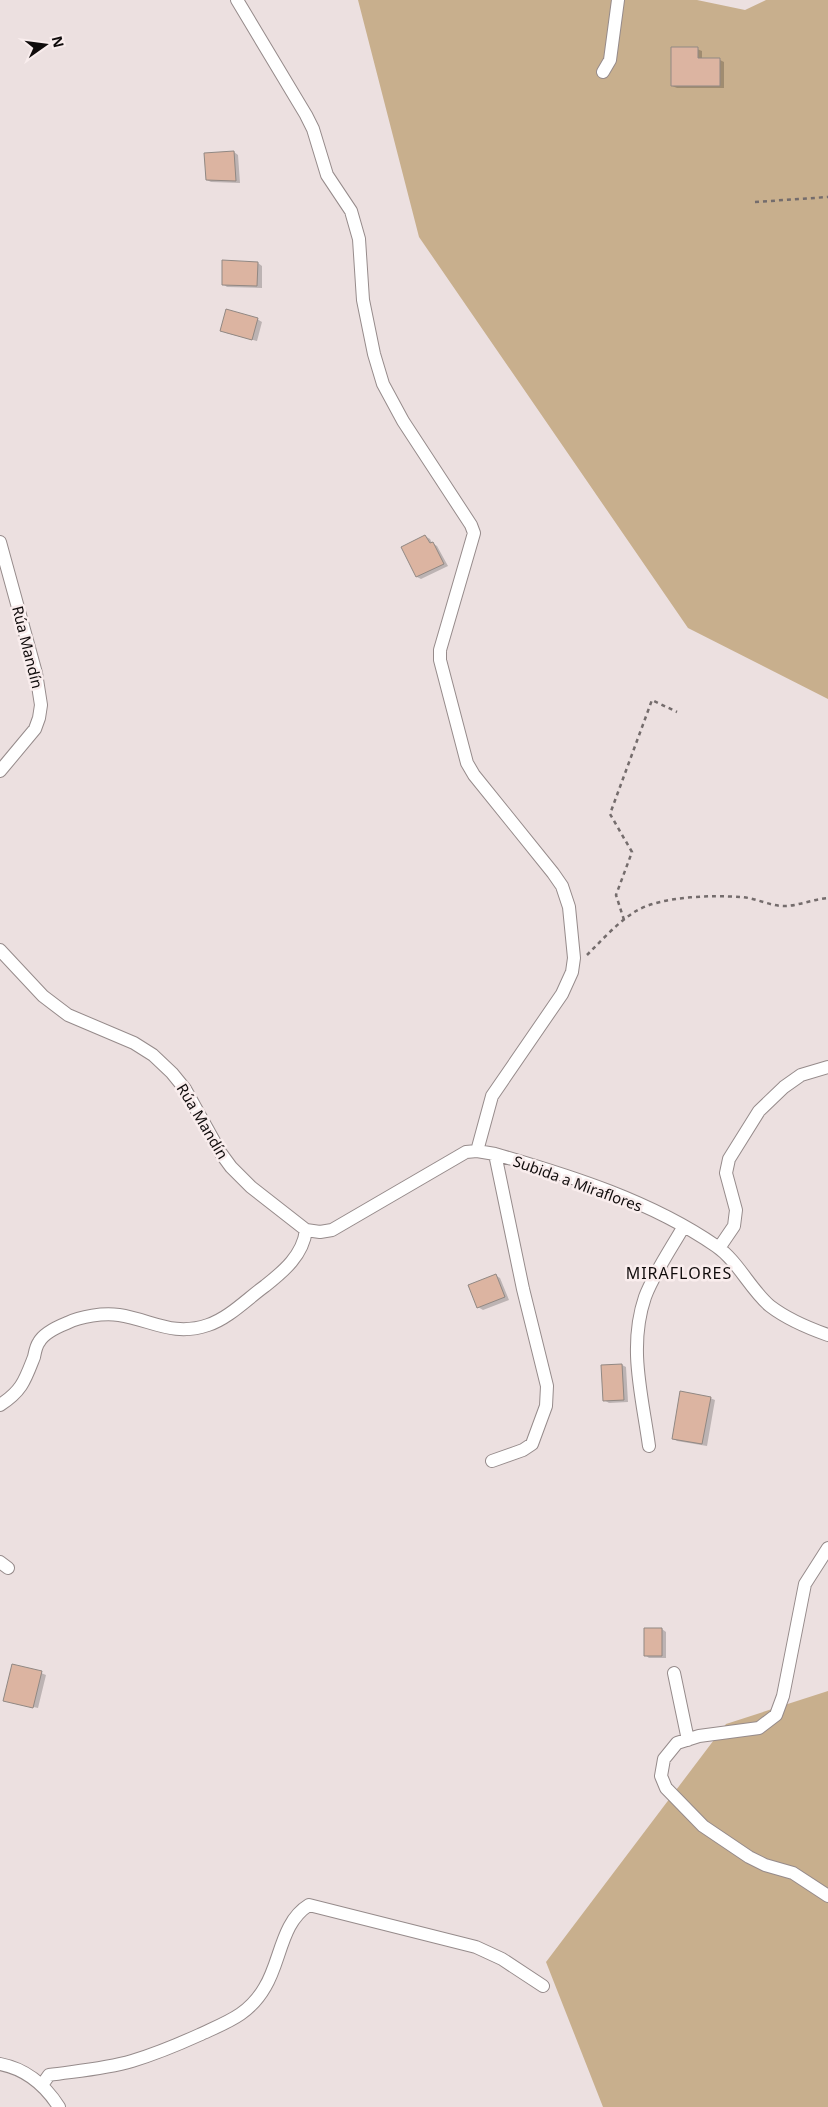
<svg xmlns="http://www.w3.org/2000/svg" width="828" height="2107" viewBox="0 0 828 2107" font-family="'Noto Sans',sans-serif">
  <rect width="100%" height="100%" fill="#ece0e0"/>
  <path fill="#c8af8d" d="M358,0H697L745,10L766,0H828V699L688,628L419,237Z
    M828,1691V2107H603L546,1962L726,1724Z"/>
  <path fill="#0003" d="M697,49L702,51V60H720L724,62V88H677L672,86Z
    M234,152L238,155L240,183L211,182L207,180Z
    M224,262L258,263L262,266V288L227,287L223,284Z
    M257,319L262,322L257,341L226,333Z
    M425,536L430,539L432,543L437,546L448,566L421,579L417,577Z
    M495,1275L500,1278L509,1300L483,1310L478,1307Z
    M622,1365L626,1367L628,1402L609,1403L604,1400Z
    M710,1398L715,1400L707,1446L677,1441L673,1438Z
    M662,1629L666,1632V1658H649L645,1655Z
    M41,1673L46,1675L38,1708L4,1700Z"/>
  <path fill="#dcb4a1" stroke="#918883" d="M671,47H698V58H720V86H671Z
    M234,151L236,181L206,180L204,153Z
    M222,260L258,262L257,286L222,285Z
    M226,309L258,318L252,340L220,331Z
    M425,535L430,543L433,542L444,564L416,577L401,547Z
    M496,1274L505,1297L477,1308L468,1285Z
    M622,1364L624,1400L603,1401L601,1365Z
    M680,1391L711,1397L702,1444L672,1439Z
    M644,1628H662V1656H644Z
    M12,1664L42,1671L33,1708L3,1701Z"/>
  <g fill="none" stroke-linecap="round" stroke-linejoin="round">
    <defs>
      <path id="street" d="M237,0L306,115L313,129L327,175L351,211L359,239L363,300L374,354L383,384L403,421L471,525L474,533L472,540L440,650V660L467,763L474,775L553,873L562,886L569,907L574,958L572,972L562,994L492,1096L477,1151
        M603,72L610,60L618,0
        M0,542L36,673L41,705L39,718L35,729L0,771
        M0,950L43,996L68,1015L134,1043L153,1055L172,1073L185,1089L220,1152L231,1167L251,1187L306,1230L320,1232L332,1230L466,1152L477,1151L495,1154C571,1176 651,1201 716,1246C738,1261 750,1289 770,1306C787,1319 808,1328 828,1335
        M719,1248L734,1226L736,1210L726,1173L729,1159L759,1111L784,1087L801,1075L828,1067
        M0,1405C22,1391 25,1380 34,1357C35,1352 36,1346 39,1342C44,1333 57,1327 67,1323C81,1316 103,1313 119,1315C152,1320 173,1337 208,1325C229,1318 247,1299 265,1286C284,1271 303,1255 306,1230
        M649,1446C642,1395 628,1347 645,1297C653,1275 672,1247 684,1226
        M492,1461L523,1450L532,1444L546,1406L547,1386L523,1289L495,1154
        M828,1548L805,1584L783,1696L776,1715L759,1728L699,1736L677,1743L664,1759L661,1776L666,1788L703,1826L749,1857L765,1865L793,1873L828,1896
        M0,1562L8,1568
        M674,1673L688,1740
        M0,2064C26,2069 45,2085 59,2107
        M42,2085L49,2075C76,2071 105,2069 132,2061C155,2054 177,2045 199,2035C227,2022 249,2015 265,1987C281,1961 281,1922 309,1905L476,1947L502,1959L543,1986"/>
    </defs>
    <use href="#street" stroke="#968b8b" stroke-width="14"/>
    <path stroke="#746c6c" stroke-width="2.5" stroke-dasharray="4 4" stroke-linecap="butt" d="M755,202L828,197
      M624,920L616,895L632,852L610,814L652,700L677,712
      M587,955C602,940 618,922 636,911C662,896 711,895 741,897C757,898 771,907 787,906C800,905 814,899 828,898"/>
    <use href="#street" stroke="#fff" stroke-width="12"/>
  </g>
  <g text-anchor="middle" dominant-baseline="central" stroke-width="5" stroke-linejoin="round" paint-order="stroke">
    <g font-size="15" fill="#100c0c" stroke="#f9eded">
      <text transform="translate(28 647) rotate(76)">Rúa Mandín</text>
      <text transform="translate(203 1121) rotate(59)">Rúa Mandín</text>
      <text transform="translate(578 1183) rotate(20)">Subida a Miraflores</text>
    </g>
    <g font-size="16" letter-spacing="1" fill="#100c0c" stroke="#f9eded">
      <text x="679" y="1273">MIRAFLORES</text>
    </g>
  </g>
  <g transform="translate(45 45) rotate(76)" stroke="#f9eded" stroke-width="4" paint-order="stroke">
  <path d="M0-4L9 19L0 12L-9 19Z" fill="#100c0c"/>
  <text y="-8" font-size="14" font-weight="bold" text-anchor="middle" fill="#100c0c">N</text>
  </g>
</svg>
